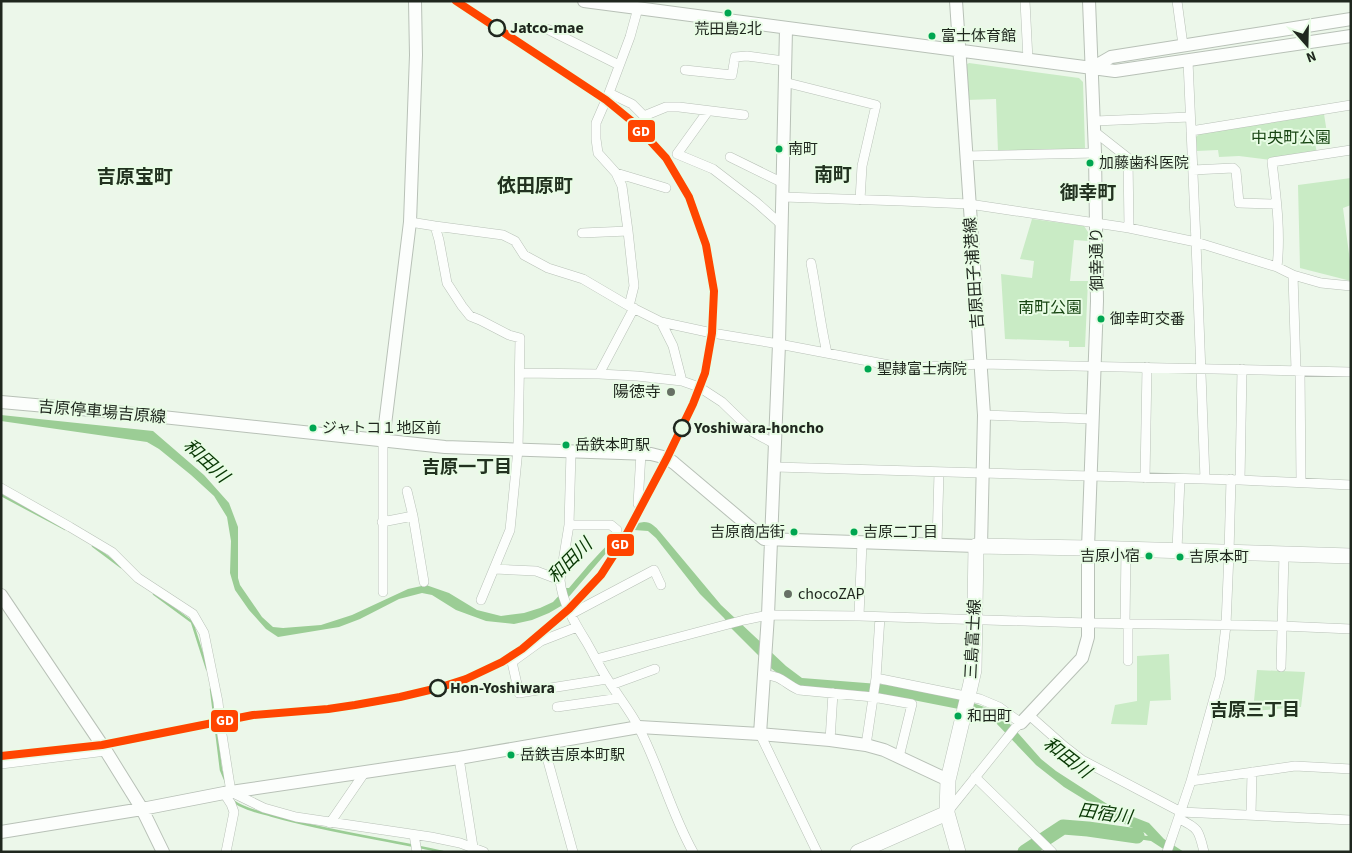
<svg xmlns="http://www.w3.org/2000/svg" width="1352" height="853" viewBox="0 0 1352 853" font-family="'Source Sans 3','Noto Sans JP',sans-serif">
  <rect width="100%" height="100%" fill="#ecf7ea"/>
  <path fill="#c9ebc5" d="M969,63L1079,78L1083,82L1085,148L1083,150L998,152L996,99L966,100L964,66Z
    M1324,114L1327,133L1323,141L1315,143L1317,153L1271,160L1239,156L1219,157L1218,150L1197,151L1196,137L1199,134Z
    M1351,178V205L1343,208L1351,269V281L1300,268L1298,185Z
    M1032,219L1084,226L1088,232V241L1074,240L1070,281H1088L1085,347H1069V341L1005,339L1001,274L1032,278L1034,261L1020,259Z
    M1169,654L1171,700L1150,701L1147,725L1111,724L1115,705L1137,701V656Z
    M1257,670L1305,672L1301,707L1253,711Z"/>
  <path fill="#9bcd95" d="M1,415L153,431L204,475L229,503L238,527V578L240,585L262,617L273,627L283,628L321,625L352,615L408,589L426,585L449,593L477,610L501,616L524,613L540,608L553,602L566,588H569C584,571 621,523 644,522C651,522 656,527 660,532L721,605L786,666L802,678L904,686L970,702L993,710L1010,724L1041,759L1056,771L1118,811L1149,823L1164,839L1184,852H1168L1151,841L1117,836L1118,833L1148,836L1145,833L1126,825L1064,787L1036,765L996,723L979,713L913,700L869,692L801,687L789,682L772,669L731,628L724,618L700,594L656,538L648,531L634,530L619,538L561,606L549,613L532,620L514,624L486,621L456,610L432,595L422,593L399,599L360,619L339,627L278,637L266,629L249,610L235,590L230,573L231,541L227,517L214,496L191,475L159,449L147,442L1,421Z"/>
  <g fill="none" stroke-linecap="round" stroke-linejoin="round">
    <path stroke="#9bcd95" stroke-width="2.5" d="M1,495L65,529
      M93,546L121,567
      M154,594L192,622L207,669
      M211,689L221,770L226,782
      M233,801C245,810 260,812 273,816C329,832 386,839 443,852"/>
    <path stroke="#9bcd95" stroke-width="15" d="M1025,852L1063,827L1088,829L1137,836"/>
    <defs>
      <path id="street" d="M1025,1L1028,60
        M1177,1L1183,45
        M547,29L619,65
        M1188,61L1196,242L1205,479
        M685,70L732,75L735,57L747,56L784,61
        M784,82L876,105L862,166L860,200
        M609,93L632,104L644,116L666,107H679L744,115
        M708,111L677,154L713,169L756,202L782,225
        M1095,121L1190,117
        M1191,131L1351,105
        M1095,132L1128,158L1129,228
        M966,156L1095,153
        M730,157L783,183
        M1193,170L1233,168L1236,171L1239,203L1276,204
        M616,173L666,188
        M783,197L902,201L969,204L1129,228L1196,242L1277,267L1293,275L1321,283L1351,286
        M410,222L435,226L503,235L515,241L524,255L548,268L583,279L629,306L661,322L712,333L779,344L905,368L981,364L1351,372
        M435,226L439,240L447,283L462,306L470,316L480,320L509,335L520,338L518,449L510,530L481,600
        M582,233L628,231
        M811,263C817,293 820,323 827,353
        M1277,267C1281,232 1276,196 1272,162L1351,150
        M1293,275L1296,370
        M629,306L634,286L628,231L622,186L616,173L598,153L596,139V123L609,93L630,37L638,8
        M661,322L673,346L682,381
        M1300,371L1301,482
        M520,373L599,374L637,376L682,381L699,387L722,402L753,432L775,444
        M599,374L634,308
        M984,415L1093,419
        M571,452L569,525L560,580C562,603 576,625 587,643C594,655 600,668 608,680C618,696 631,712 639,728C660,768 671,813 693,852
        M775,467L983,473L1240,480L1351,485
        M1145,478L1147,367
        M1240,480L1242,369
        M1,488L70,527L112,552L138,578L193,614L204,633L218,702L220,722L231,792L264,808L296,817L431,837L460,843L484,852
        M407,491L413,516L424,582
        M638,504L641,453
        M382,522L413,516
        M569,525H611L617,530
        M937,544L939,472
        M1177,550L1180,479
        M495,569L536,571L560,580
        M383,592V441
        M571,614L654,570L661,585
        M859,616L862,542
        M1125,624L1126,549
        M577,627L541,641L512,662L519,693L607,679
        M596,659L744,620L768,615L859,616L1087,623L1282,626L1351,629
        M1128,661V624
        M1281,667L1284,554
        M764,675C781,675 785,684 799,690L873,697L912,704L899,757
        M876,678L980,699L999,707L1021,723L1015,728L949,810
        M611,685L655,669
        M557,707L620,698
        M1029,715L1064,746L1082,760L1181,812L1351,820
        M760,734L817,852
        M830,740L833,693
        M543,743L573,852
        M866,745L876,678L880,617
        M459,758L473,847
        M1,764L106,751
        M975,777L1052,852
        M1191,781L1295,766L1351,769
        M224,793L231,804L234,812L226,852
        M1251,814L1252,772
        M1179,819C1199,828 1199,831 1204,852
        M330,823L365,772
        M414,835L417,852
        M1167,852L1191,781L1220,677L1226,625L1229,553L1231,479"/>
      <path id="secondary" d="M584,1L1115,71L1351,36
        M956,1L984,415L981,546
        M1092,68L1111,57L1351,19
        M1,402L125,413L445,447L651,454L667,458L674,463L764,539L976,546
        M383,441L410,222L416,55L415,1
        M1,595L106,751L142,809L163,852
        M1021,723L1082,658L1088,637V548L1097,301L1095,153L1089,1
        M760,734L768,615L779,344L786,29
        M1,832L142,809L224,793L459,758L639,727L760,734L830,740L866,745L884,750L948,780"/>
      <path id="primary" d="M858,852L947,813
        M958,852L947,813L948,780L968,696L974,670L976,546L1088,548L1351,556"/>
    </defs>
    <use href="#street" stroke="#b8c1b7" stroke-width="10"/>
    <use href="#secondary" stroke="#b8c1b7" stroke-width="14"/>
    <use href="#primary" stroke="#b8c1b7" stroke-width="16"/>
    <use href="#street" stroke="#fcfefc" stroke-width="9"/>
    <use href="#secondary" stroke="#fcfefc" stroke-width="12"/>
    <use href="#primary" stroke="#fcfefc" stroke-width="15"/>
    <defs>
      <path id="rail-1" d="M1,756L102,745L253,715L328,709L355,705L400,697L438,688L466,679L502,662L522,649L569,609L601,575L624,539L667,458L693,404L705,373L712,333L714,291L706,245L689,197L666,158L634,123L606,100L456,1"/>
    </defs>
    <use href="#rail-1" stroke="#e8fce5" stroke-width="11"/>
    <use href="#rail-1" stroke="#ff4500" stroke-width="8"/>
  </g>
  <g fill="#00a651" stroke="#e8fce5" stroke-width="2">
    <circle cx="728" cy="13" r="4.5"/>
    <circle cx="932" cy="36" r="4.5"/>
    <circle cx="779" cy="149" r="4.5"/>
    <circle cx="1090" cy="163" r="4.5"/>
    <circle cx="1101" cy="319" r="4.5"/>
    <circle cx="868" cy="369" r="4.5"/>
    <circle cx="313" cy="428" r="4.5"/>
    <circle cx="566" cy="445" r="4.5"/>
    <circle cx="794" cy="532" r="4.5"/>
    <circle cx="854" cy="532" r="4.5"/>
    <circle cx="1149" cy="556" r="4.5"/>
    <circle cx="1180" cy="557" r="4.5"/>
    <circle cx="958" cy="716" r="4.5"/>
    <circle cx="511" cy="755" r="4.5"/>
  </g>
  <g fill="#e8fce5" stroke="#1f271e" stroke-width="2.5">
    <circle cx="497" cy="28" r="8"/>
    <circle cx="682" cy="428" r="8"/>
    <circle cx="438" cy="688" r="8"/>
  </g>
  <g fill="#677065" stroke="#e8fce5" stroke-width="2">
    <circle cx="671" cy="392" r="5"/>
    <circle cx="788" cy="594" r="5"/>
  </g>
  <g text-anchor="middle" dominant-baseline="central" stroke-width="4" stroke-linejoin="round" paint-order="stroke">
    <g font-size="15" fill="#1f271e" stroke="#e8fce5" text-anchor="start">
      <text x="728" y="29" text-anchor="middle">荒田島2北</text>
      <text x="941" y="36">富士体育館</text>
      <text x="788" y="149">南町</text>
      <text x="1099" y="163">加藤歯科医院</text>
      <text x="1110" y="319">御幸町交番</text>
      <text x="877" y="369">聖隷富士病院</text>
      <text x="322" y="428">ジャトコ１地区前</text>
      <text x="575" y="445">岳鉄本町駅</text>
      <text x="785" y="532" text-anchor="end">吉原商店街</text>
      <text x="863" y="532">吉原二丁目</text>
      <text x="1140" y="556" text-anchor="end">吉原小宿</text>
      <text x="1189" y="557">吉原本町</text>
      <text x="967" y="716">和田町</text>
      <text x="520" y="755">岳鉄吉原本町駅</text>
    </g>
    <g font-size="16" font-weight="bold" fill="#1f271e" stroke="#e8fce5" text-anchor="start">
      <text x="510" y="28">Jatco-mae</text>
      <text x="694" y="428">Yoshiwara-honcho</text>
      <text x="450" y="688">Hon-Yoshiwara</text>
    </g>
    <g font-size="16" fill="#194614" stroke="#e8fce5">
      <text x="1291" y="138">中央町公園</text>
      <text x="1050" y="308">南町公園</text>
    </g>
    <g font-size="16" fill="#1f271e" stroke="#e8fce5">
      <text transform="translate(1097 259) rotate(-91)">御幸通り</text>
      <text transform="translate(974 273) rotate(-94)">吉原田子浦港線</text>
      <text transform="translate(102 412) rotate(5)">吉原停車場吉原線</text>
      <text transform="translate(973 639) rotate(-87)">三島富士線</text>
    </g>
    <g font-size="16" fill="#1f271e" stroke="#e8fce5" text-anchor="end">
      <text x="661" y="392">陽徳寺</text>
      <text x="798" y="594" text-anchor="start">chocoZAP</text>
    </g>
    <g font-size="18" font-style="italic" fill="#083704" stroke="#e8fce5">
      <text transform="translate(206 461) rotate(43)">和田川</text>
      <text transform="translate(570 561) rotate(-45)">和田川</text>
      <text transform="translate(1067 758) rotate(38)">和田川</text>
      <text transform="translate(1105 814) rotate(8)">田宿川</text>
    </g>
    <g font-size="18" font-weight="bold" fill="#223220" stroke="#e8fce5">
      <text x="467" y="467">吉原一丁目</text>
      <text x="1255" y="710">吉原三丁目</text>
    </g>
    <g font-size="19" font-weight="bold" fill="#223220" stroke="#e8fce5">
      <text x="833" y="175">南町</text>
      <text x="135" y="177">吉原宝町</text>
      <text x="535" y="186">依田原町</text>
      <text x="1088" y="193">御幸町</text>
    </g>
  </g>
  <g stroke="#e8fce5" stroke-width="2">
    <rect x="627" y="119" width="29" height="24" rx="5" fill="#ff4500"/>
    <rect x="606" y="533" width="29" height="24" rx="5" fill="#ff4500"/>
    <rect x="210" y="709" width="29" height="24" rx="5" fill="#ff4500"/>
  </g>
  <g font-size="14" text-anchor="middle" font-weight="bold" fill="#fff">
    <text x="641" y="136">GD</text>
    <text x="620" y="549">GD</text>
    <text x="225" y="725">GD</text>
  </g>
  <rect width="1352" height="853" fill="none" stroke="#1f271e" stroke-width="5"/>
  <g transform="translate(1307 45) rotate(160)" stroke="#e8fce5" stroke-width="4" paint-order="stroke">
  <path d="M0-4L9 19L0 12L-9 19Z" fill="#1f271e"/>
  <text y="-8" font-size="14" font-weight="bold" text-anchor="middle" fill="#1f271e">N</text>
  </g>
</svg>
